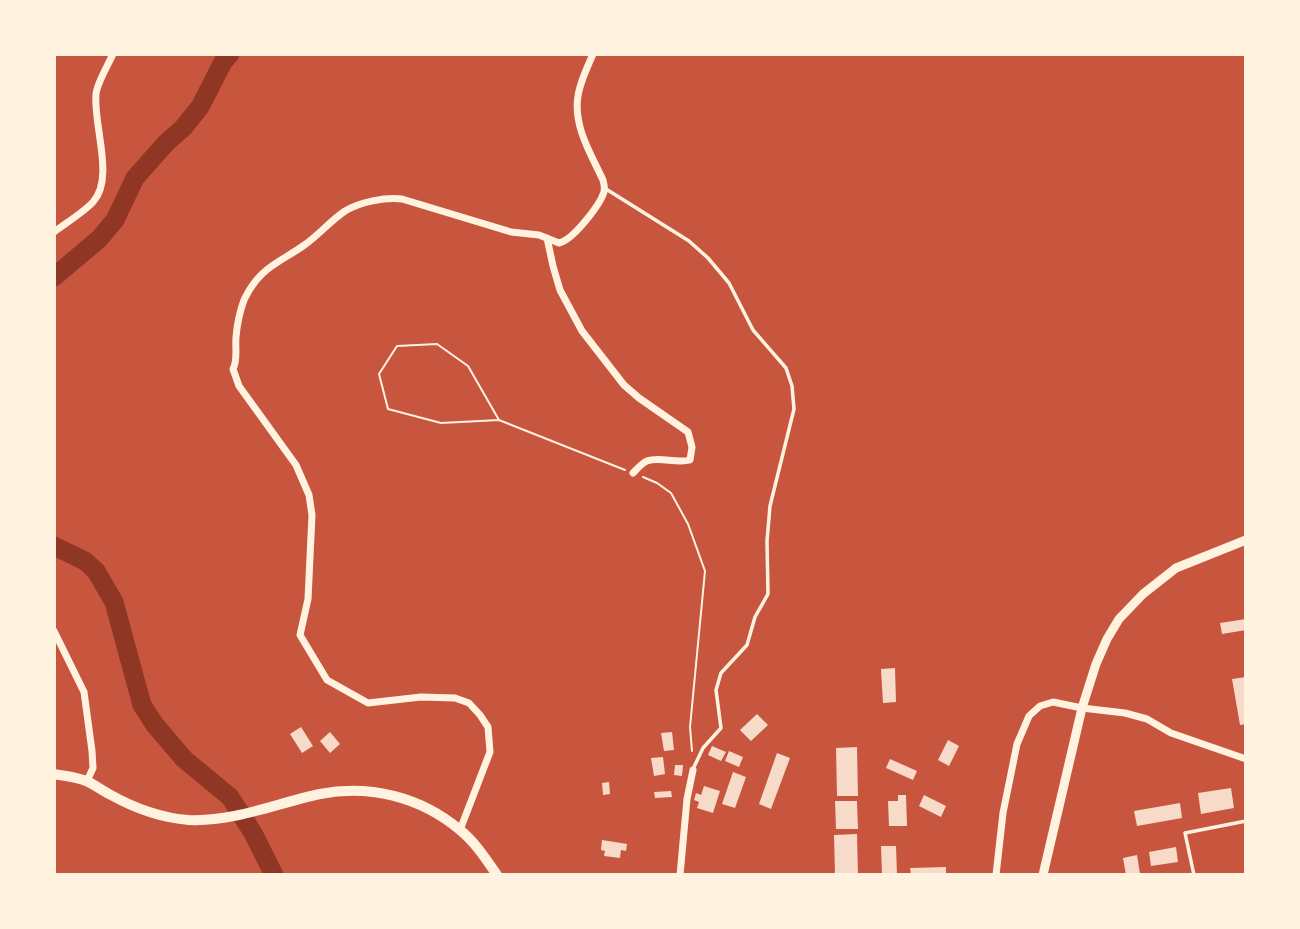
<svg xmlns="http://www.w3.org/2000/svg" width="1300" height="929" viewBox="0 0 1300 929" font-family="'Roboto Condensed',sans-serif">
  <rect width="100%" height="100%" fill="#c8553d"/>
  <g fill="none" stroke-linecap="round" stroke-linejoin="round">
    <path stroke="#8f3625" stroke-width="19" d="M54,277L99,239L115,220L135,178L166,143L183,128L200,107L223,62L230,54
      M54,546L85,561L96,571L114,602L142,705L155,725L184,759L230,797L253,833L274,875"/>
  </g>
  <path fill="#f7dbc8" d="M1246,619V630L1222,634L1220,623Z
    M895,668L896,702L883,703L881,669Z
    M1246,677V724L1240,725L1232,679Z
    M757,714L768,725L751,741L740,730Z
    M301,727L313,746L302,753L290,734Z
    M330,732L340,744L330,753L320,741Z
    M672,732L674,750L664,751L661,733Z
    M948,740L959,746L949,766L938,760Z
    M712,746L726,752L721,761L708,755Z
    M857,747L858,796H837L836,748Z
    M729,751L743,757L739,767L725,761Z
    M777,753L790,758L771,809L759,804Z
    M663,757L665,774L654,776L651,758Z
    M890,759L917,771L913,780L886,768Z
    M675,765H683L682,776L674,775Z
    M733,772L746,777L735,808L722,804Z
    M609,782L610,794L603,795L602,783Z
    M704,786L720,791L713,813L697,808L699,802L694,800L696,793L701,795Z
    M1231,788L1234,808L1201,814L1198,793Z
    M671,791L672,797L655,798L654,792Z
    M898,795H906L907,826H889L888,801H898Z
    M924,795L946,806L941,817L919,806Z
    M835,801H857L858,829H836Z
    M1180,803L1182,818L1137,826L1134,811Z
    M857,834L858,875H835L834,835Z
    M602,840L627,844L626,851L621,850L620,858L604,856L605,851L601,850Z
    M881,846H896L897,875H882Z
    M1176,847L1178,862L1151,866L1149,852Z
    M1137,855L1140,874L1126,875L1123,858Z
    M946,867V875H911L910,868Z"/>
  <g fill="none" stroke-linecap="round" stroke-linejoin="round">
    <path stroke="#fff3e0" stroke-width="2" d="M499,420L468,366L437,344L397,346L379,374L388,409L441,423L499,420L625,470
      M643,477L657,483L671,493L688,524L705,571L690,727L692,751"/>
    <path stroke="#fff3e0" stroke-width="3.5" d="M606,189L689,241L708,258L729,283L753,330L786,368L792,386L794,409L770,506L767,541L768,594L755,617L747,645L721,673L716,690L721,728L703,748L693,769
      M1194,875L1185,833L1246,821"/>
    <path stroke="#fff3e0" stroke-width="7" d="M54,232C66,223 84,212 93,202C115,178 93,125 96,94C97,83 108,65 113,54
      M547,238L553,266L560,290L582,331L624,385L639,398L688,432L692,447L690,460C676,464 660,456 647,461C642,463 637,469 633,473
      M54,631L84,692L92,751L93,768L87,781
      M460,830L490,752L488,727L480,715L469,703L455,698L421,697L368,703L327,680L300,635L308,599L312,515L309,495L296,465L239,386L233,369C238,360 235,348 236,337C237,325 240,311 244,300C259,268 277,264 303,246C318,236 330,221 345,211C360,202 385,197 402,199L511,232L539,235L559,243C573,240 600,205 604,192C605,186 604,185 603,180C591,154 573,126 578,96C580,82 587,68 593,54
      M680,875L687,799L693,770
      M996,875L1003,813L1017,744L1029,716L1040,706L1053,702L1082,708L1125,713L1147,719L1171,733L1246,759"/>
    <path stroke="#fff3e0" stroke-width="9" d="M1043,875L1082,708L1096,664L1107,639L1119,619L1143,594L1176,568L1246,540"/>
    <path stroke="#fff3e0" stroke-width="10" d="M54,774C64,776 76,777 86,781C94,784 101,790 109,794C134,808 161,818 189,820C234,822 277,803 320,794C369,784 421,797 460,830C475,842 486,859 497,875"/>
  </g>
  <rect width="1300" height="929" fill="none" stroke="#fff3e0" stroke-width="112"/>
</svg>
